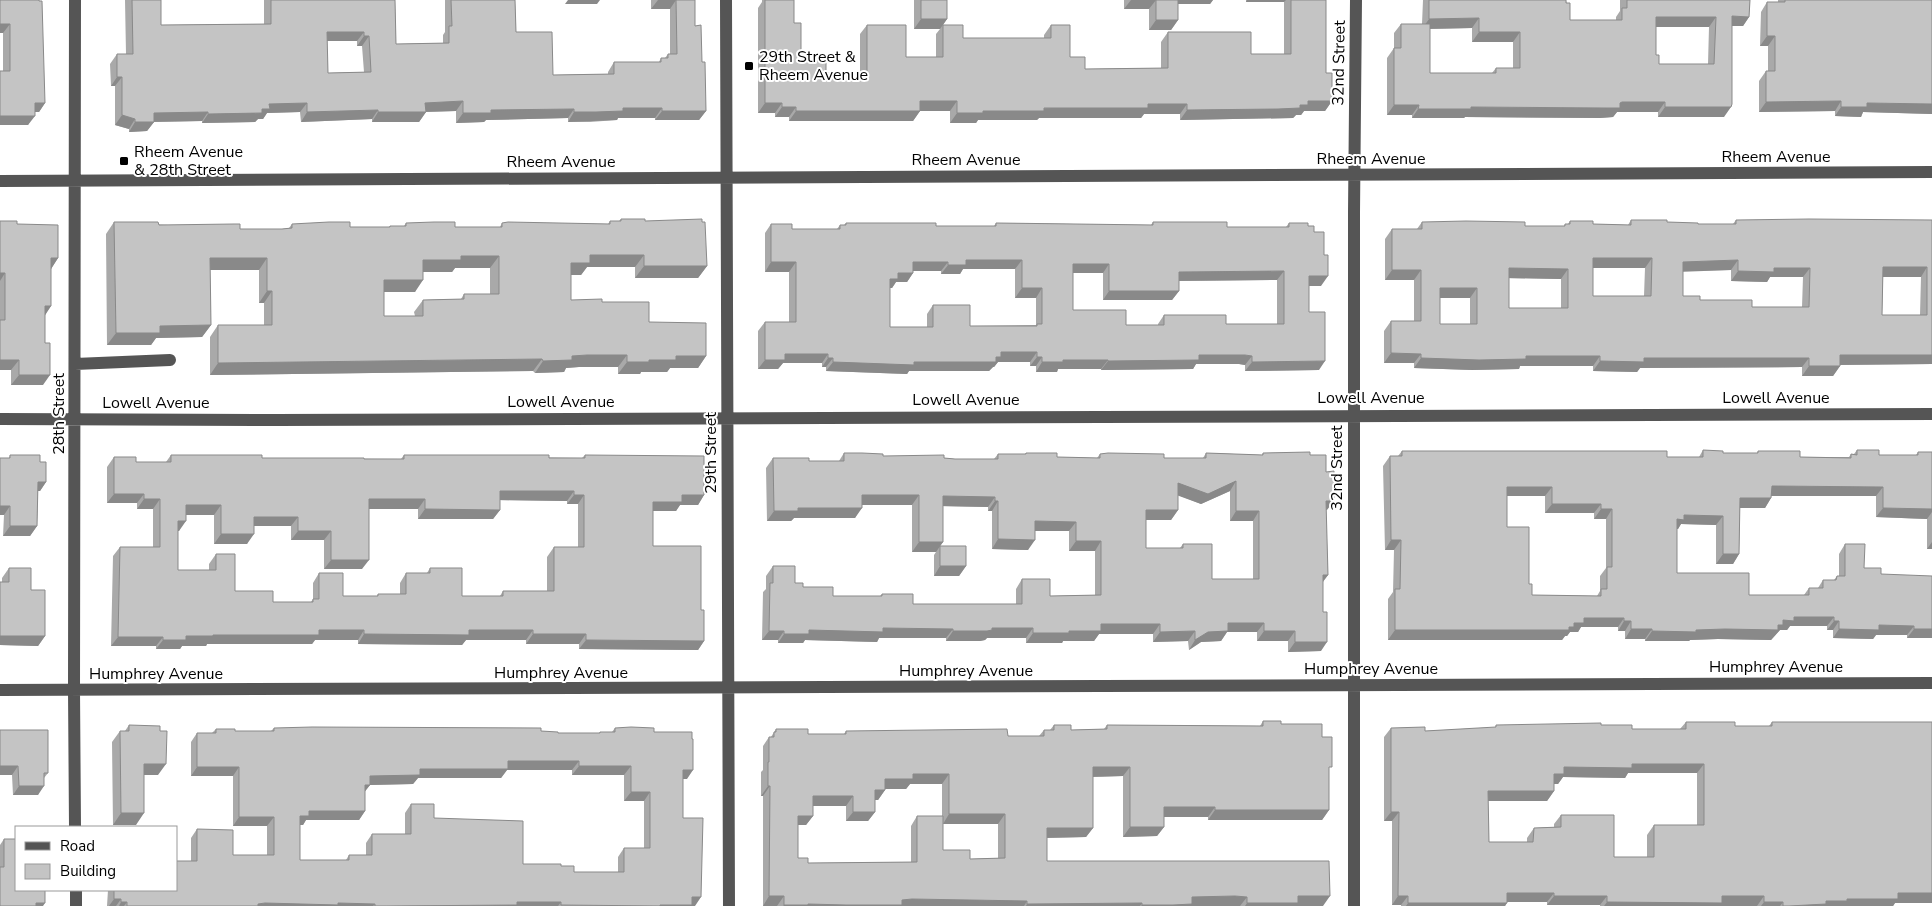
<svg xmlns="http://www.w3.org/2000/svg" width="1932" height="906" viewBox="0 0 1932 906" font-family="'Nunito Sans',sans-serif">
  <rect width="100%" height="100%" fill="#fff"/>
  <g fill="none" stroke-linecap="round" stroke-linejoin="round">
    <path stroke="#555" stroke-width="12" d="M75,0L74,690L75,827
      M726,0L729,906
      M0,181L1932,172
      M75,364L170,360
      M0,419L277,420L1932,414
      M0,690L1932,683
      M76,890V906
      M1354,906V212L1356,0"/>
  </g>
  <path fill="#a9a9a9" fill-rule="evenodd" d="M0,0L45,103L39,112H35L28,125H0L3,71V33H0Z
    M125,0H161V25L264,24V0H395L396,44L443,43V35L445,32V0H515L516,32L553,75L608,74V72L614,62H659L661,58H665L668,54H670V9H651V0H695V26L702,62L706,111L699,120H655V118H618L617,120L590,122H568V118L486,120L484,122L456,123V111L426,112L419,122H372V119L301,122L300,112L267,113L263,119H258L255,122L202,123V121L154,122L147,131L129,132V129L115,125V86H111L110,64L117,54H126ZM327,41H357V46H362L364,72L328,73Z
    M762,0H794V23L801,60L826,73H860V34L867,25L906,57H936V34L940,29H914V0H947V19L943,25L963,38H1044V35L1051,25L1070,57L1085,69L1161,68V42L1168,32L1251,54H1284V2H1246V0H1326V73L1332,101L1325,111H1304L1301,115H1296L1293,118L1180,120V114H1144L1141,118H1039L1037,120H978L976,123H950V111H920L913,121H789V117H775V113H758V8L762,2Z
    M1124,0H1213L1210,4H1178V20L1171,30H1149V9H1124Z
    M1423,0H1566L1570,20H1616V17L1620,11V0H1750L1749,17L1743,26H1732L1724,117H1658V112H1617L1613,117L1600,118L1465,117L1464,118H1412V115H1387V58L1394,48V33L1401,24H1422ZM1656,27H1709L1708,64H1659L1656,55ZM1472,28V42H1513V68H1496L1492,73H1430V29Z
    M1778,0H1932V114L1863,112L1861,117L1835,116V111L1759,112V81L1766,71H1768V46H1760L1761,12L1767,2H1778Z
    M621,219L645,221L707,266L698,278H635V267H587L581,275H571V300L602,302L649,322L706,356L698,368H670L667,372H641L640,374H618V367H579L566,368L564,372L535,373L533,371L210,375V337L218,325H264V303H259V270H210L211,325L202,337L156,338L151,345H107L106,234L114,222L240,229H282L289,228L292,224L350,227H389L390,226H404L406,223L455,227H500L502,223L608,224L610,221H619ZM455,268H490V294H464L461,299L423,300L414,312L415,316H384V292H415L423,272H452Z
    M1631,220L1698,224H1733L1736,220H1932V364L1840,365V366L1833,376H1802V367L1640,368L1637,372L1593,371V366H1520L1519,369L1472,370L1414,368V363H1384V331L1391,321H1414V280H1385V239L1392,229H1417L1422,222L1525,226H1564L1565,224H1568L1570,221L1593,224L1628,225ZM1593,268H1645L1644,296H1593ZM1731,270V281L1767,282L1770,277H1803L1802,307H1752L1700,300L1683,296V271ZM1883,277H1921L1920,315H1882ZM1509,278L1561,279V308H1509ZM1440,298H1470V324H1440Z
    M0,221L17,224L58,258L51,269V306L45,314L43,385H11V370H0Z
    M1153,222L1227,227H1286L1289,223L1308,226L1314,232L1321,286H1309V312L1319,370L1245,371V365L1239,364H1196L1193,369L1101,370V369H1058L1057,372H1036V366H1030V362H998L994,367H993L989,371H909L907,374L826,371V367H822V363H783L778,369H758V331L765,322H789V272H765V233L771,224L792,229H837L840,225H844L846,223L936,226H994L996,223L1151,225ZM963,269H1015V298H1036V325L970,326L933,305L927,314V327H890V288H892L896,282H907L913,273V271H941V274H960ZM1073,273H1103V300H1172L1179,291V281L1277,280V324H1226L1164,315L1158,324V325H1126L1073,310Z
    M1703,450L1723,453H1757L1758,451L1800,457H1849L1851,454H1854L1857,450L1879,455H1916L1918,452H1932V549H1927V519L1876,517V496H1771V498L1765,508H1740L1739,554L1733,564H1716V525L1681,524L1678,529H1677V573L1749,595H1804L1809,588H1818L1823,580H1834L1837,576H1839V554L1845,544L1864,568L1881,574L1932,638H1907V635H1876L1873,639L1833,638V630H1827V626H1790L1787,630H1780L1771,640L1718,639L1690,640L1689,641H1645V639H1625V631H1618V627H1581L1578,632H1570L1567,636H1565L1562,640H1388V599L1393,592L1394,550H1385L1383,466L1390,456H1398L1402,451L1667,457H1699ZM1507,496H1545V513H1594V519H1606V568L1600,576V591L1597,596L1532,595L1507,527Z
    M844,453L883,456L944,458L955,459H994L998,454H1025L1026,453L1057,457L1097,458L1100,454L1164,458H1203L1206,453L1262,455L1263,453L1310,455L1326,472L1327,510H1326L1328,575L1323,582L1321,651L1288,652V641H1257V632H1227L1221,641L1201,642L1189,650L1188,641L1153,642V634H1099L1094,641H1063L1062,643H1026V638H987L985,640L980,641H946V638H879L877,642L805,640L803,643H778V640H762L763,592L766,589V576L773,566L795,583L803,587L833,596H880L882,594L913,604H1016V589L1022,579L1050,596L1095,595V551H1069V531H1035L1028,550L992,549V511H988V507L943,506V542L940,546L966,566L959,576H934V555L936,552H912V505H862L855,518H794L791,521H767L766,468L773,458L809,461H839ZM1230,491V521H1253V579H1212L1183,544L1180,548H1146V520H1171L1178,510V495L1201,504Z
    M10,455L40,462L46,482L40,491H38L37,526L30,536H3L4,515H0L9,458Z
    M171,455L262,458L401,459L404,455L582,458L585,455L704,495L698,505H680L676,511H653V546L701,610L704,641L698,650L579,649V644H526V640H466L462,645L358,644V640H315L312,644H207L206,646H182L180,649H156V646H111L113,556L120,547H153V509H137V503H107V467L114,457L136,462H166ZM500,500L567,501V504H578V547H554L547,557V591H503L500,596H462L430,568L427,573H406L400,583V594H378L377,596H343L319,573L313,583V599L311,602H273L235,591L216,554L209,564V570H178V531H179L186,515H214V544H247L254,526H291V540H324V569H362L369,509H418V519H493L500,510Z
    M9,568L31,590L45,636L38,646L0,645V582H2V578Z
    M1263,721L1281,724L1322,737L1329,771V810L1322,820H1208V817H1164V827L1157,836L1123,837V776L1093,777V828L1086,837L1047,838V861L1323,906H763V796H761V772L763,770V746L769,737H771L776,729L808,734H844L846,731L1008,736H1039L1044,730H1050L1054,725L1071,730L1104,729L1107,725L1260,726ZM910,784H942V816H917L911,826V862L808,863L798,858V825H806L813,816V806H846V821H868L875,812V800H878L885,790V789H906ZM943,824H998V858L970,859L943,850Z
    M1686,722L1735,726H1769L1772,722L1932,903H1895L1893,906H1600V905H1547V902H1507L1505,906H1401V905H1392V821H1384V737L1391,728L1425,731L1495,728L1496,725H1601L1632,729H1680ZM1628,773H1697V825H1654L1647,835V857H1614L1561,815L1554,824V827L1534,828L1527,838V842H1489L1488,801H1547L1554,791V784H1558L1563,777L1625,778Z
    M129,725L158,775H144L136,825H113L112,742L120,731H125Z
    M274,728L541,731L558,733H599L600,732H612L615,728L654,732L687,779H683V818L695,906H107L108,890H176L191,861V838L197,829L233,855H267V826H233V776H191V742L197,733H212L216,729L235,731H271ZM507,770H572V775H624V801H644V848H624L618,857V872H574L561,866L523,864L434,818L411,804L405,813V834H372L366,843V855H349L346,860H300V825H303L306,820H359L365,811V791L370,785L413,784L418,778H501Z
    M0,730L48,773L44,778L38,795H13L12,775H0Z
    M4,839L43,906H0V845Z"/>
  <path fill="#898989" d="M568,0H600L597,4H565Z
    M658,0H676L670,9H651Z
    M1131,0H1156L1149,9H1124Z
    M1173,0H1213L1210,4H1171Z
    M1247,0H1286L1284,2H1246Z
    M1732,16L1749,17L1743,26H1726Z
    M1656,17H1716L1709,27H1650Z
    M1479,18L1472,28L1422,29L1429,19Z
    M921,19H947L940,29H914Z
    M1156,20H1178L1171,30H1149Z
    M0,24H10L3,33H0Z
    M327,32H364L357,41H321Z
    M1479,32H1520L1513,42H1472Z
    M364,36H369L362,46H357Z
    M1767,36H1775L1768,46H1760Z
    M117,77H122L115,86H111Z
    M463,101L456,111L421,112H426L419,122H372L378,112L425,103Z
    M920,101H957L950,111H913Z
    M1308,101H1332L1325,111H1304L1301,115H1296L1293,118L1180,120L1187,110L1300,105Z
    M1841,101L1835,111L1759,112L1766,102Z
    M1622,102H1665L1658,112H1617L1613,117L1600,118L1465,117L1464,118H1412L1418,109H1470L1471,107L1607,108H1616L1620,103Z
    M35,103H45L39,112H29Z
    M307,103L300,112L267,113L263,119H258L255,122L202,123L208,114L262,109L269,104Z
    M765,103H782L775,113H758Z
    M1867,103L1932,104V114L1863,112L1861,117L1835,116L1841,107Z
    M1148,104H1187L1180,114H1144L1141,118H1039L1037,120H978L976,123H950L957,113L983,111Z
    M1394,105H1419L1412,115H1387Z
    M782,107H796L789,117H775Z
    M1665,107H1731L1724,117H1658Z
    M623,108H662L655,118H618L617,120L568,122L574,112Z
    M574,109L568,118L486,120L484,122L456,123L463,113L491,110Z
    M378,110L372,119L301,122L307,112Z
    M662,111H706L699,120H655Z
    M796,111H920L913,121H789Z
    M208,112L202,121L147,122L154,113Z
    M122,115L135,119L129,129L115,125Z
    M0,116H35L28,125H0Z
    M135,122H154L147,131L129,132Z
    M590,255H644L635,267H587L581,275H562L571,263Z
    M461,256H499L490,268H455L452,272H415L423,260Z
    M51,258H58L51,269Z
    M210,258H267L259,270H201Z
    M1593,258H1652L1645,268H1586Z
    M966,260H1022L1015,269H963L960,274H941L948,265Z
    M1738,260L1731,270L1676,272L1683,262Z
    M771,262H796L789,272H765Z
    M913,262H948L941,271H907Z
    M1073,264H1109L1103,273H1067Z
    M644,266H707L698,278H635Z
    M1883,267H1927L1921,277H1876Z
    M1509,268L1568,269L1561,279L1502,278Z
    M1774,268H1810L1803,277H1770L1767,282L1731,281L1738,271Z
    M1392,270H1421L1414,280H1385Z
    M1284,271L1277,280L1172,281L1179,272Z
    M0,273H5L0,281Z
    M898,273H913L907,282H896L892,288H883L890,279Z
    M1309,276H1328L1321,286H1303Z
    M384,280H423L415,292H375Z
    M1022,288H1042L1036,298H1015Z
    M1440,288H1477L1470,298H1433Z
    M267,291H272L264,303H259Z
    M1109,291H1179L1172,300H1103Z
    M45,306H51L44,317Z
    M211,325L202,337L156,338L151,345H107L116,333L160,326Z
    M1001,352H1037L1030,362H998L994,367H993L989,371H909L907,374L826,371L833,362H914Z
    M1391,353L1421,354L1414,363H1384Z
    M785,354H828L822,363H783L778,369H758L765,360Z
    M587,355H627L618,367H579L566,368L564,372L535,373L543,361L572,356Z
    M1199,355H1245L1252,356L1245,365L1239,364H1196L1193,369L1101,370L1108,361Z
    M1840,355H1932V364L1833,365Z
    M676,356H706L698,368H670L667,372H641L640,374H618L627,362L649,360Z
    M1526,356H1600L1593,366H1520L1519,369L1472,370L1414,368L1421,358Z
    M1037,357H1042L1036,366H1030Z
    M828,358H833L826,367H822Z
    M1644,358H1809L1802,367L1640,368L1637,372L1593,371L1600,361Z
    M542,359L533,371L210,375L218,363Z
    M0,360H19L11,370H0Z
    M1063,360H1108L1101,369H1058L1057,372H1036L1042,362Z
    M1325,361L1319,370L1245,371L1252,362Z
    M1809,366H1840L1833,376H1802Z
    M19,375H50L43,385H11Z
    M1236,481L1230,491L1201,504L1171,493L1178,483Z
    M38,482H46L40,491H31Z
    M1772,486L1883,487L1876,496H1765Z
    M1507,487H1552L1545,496H1501Z
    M500,491H574L567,501L493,500Z
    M114,494H144L137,503H107Z
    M574,495H584L578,504H567Z
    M682,495H704L698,505H680L676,511H646L653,502Z
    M862,495H919L912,505H855Z
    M943,496L995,497L988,507L936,506Z
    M1740,498H1771L1765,508H1733Z
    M144,499H160L153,509H137Z
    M369,499H425L418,509H362Z
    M995,501H998L992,511H988Z
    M1326,501H1334L1327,510H1319Z
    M1552,504H1601L1594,513H1545Z
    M186,505H221L214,515H179Z
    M0,506H10L4,515H0Z
    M798,508H862L855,518H794L791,521H767L774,511Z
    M1883,508L1932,509V512L1927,519L1876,517Z
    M425,509L500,510L493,519H418Z
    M1601,509H1612L1606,519H1594Z
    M1146,510H1178L1171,520H1140Z
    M1236,511H1259L1253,521H1230Z
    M1684,515L1723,516L1716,525L1681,524L1678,529H1670L1677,519Z
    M254,517H298L291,526H247Z
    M178,521H186L179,531H171Z
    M1035,521L1076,522L1069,531H1028Z
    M10,526H37L30,536H3Z
    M298,531H331L324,540H291Z
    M221,534H254L247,544H214Z
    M998,539L1035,540L1028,550L992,549Z
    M1391,540H1401L1394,550H1385Z
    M1076,541H1101L1095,551H1069Z
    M919,542H943L936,552H912Z
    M1932,542V549H1927Z
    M1723,554H1739L1733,564H1716Z
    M331,560H369L362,569H324Z
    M940,566H966L959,576H934Z
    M1323,575H1328L1321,584Z
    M1794,617H1834L1827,626H1790L1787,630H1780L1771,640L1718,639L1690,640L1689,641H1645L1652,631L1696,630L1783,620Z
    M1584,618H1624L1618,627H1581L1578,632H1570L1567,636H1565L1562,640H1388L1395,630L1574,623Z
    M1624,621H1631L1625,631H1618Z
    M1834,621H1839L1833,630H1827Z
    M1228,623H1264L1257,632H1227L1221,641L1201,642L1189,650L1195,640L1208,632Z
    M1101,624H1160L1153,634H1099L1094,641H1063L1062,643H1026L1033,633L1069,631Z
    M1879,625L1914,626L1907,635H1876L1873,639L1833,638L1839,629Z
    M883,628L953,629L946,638H879L877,642L805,640L803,643H778L784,634L809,630Z
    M992,628H1033L1026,638H987L985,640L980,641H946L953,631Z
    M1631,629H1652L1645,639H1625Z
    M1914,629H1932V638H1907Z
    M319,630H364L358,640H315L312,644H207L206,646H182L180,649H156L163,640L186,636Z
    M469,630H533L526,640H466L462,645L358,644L364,634Z
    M769,631H784L778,640H762Z
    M1195,631L1188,641L1153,642L1160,632Z
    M1264,631H1295L1288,641H1257Z
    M533,634H586L579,644H526Z
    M0,636H45L38,646L0,645Z
    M118,637H163L156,646H111Z
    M586,640L704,641L698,650L579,649Z
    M1295,642H1327L1321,651L1288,652Z
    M508,761H579L572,770H507L501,778H418L413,784L370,785L363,794H359L370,776L420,769Z
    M144,764H166L158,775H136Z
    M1632,764H1704L1697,773H1628L1625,778L1563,777L1558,784H1547L1554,774L1564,767Z
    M0,766H18L12,775H0Z
    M579,766H631L624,775H572Z
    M197,767H239L233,776H191Z
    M1093,767H1130L1123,776L1086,777Z
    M683,770H693L687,779H676Z
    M913,774H949L942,784H910L906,789H878L885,779Z
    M19,786H44L38,795H13Z
    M768,786H770L763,796H761Z
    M875,790H885L878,800H868Z
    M1488,791H1554L1547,801H1482Z
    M631,792H650L644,801H624Z
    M813,796H853L846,806H806Z
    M1164,807H1215L1208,817H1157Z
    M1215,810H1329L1322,820H1208Z
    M309,811H365L359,820H306L303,825H294L300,816Z
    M853,812H875L868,821H846Z
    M1391,812H1399L1392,821H1384Z
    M121,813H144L136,825H113Z
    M949,814H1005L998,824H943Z
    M798,816H813L806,825H791Z
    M239,817H274L267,826H233Z
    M1130,827H1164L1157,836L1123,837Z
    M1047,828H1093L1086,837L1040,838Z
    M1507,893H1554L1547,902H1501Z
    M1898,893H1932V903H1895L1893,906H1789L1826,901L1847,899Z
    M769,896H784L777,906H763Z
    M1235,896L1247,897L1240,906H1141L1142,905L1192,897Z
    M1298,896H1330L1323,906H1245L1247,903Z
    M1398,896H1408L1401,905H1392Z
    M1554,896H1607L1600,905H1547Z
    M1722,896H1764L1757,906H1604L1607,902Z
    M692,897H701L695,906H659L660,905Z
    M114,899H121L116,906H109Z
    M912,899L1027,901L1024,906H783L784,905L808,904Z
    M121,902H127L124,906H119Z
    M517,902H561L558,906H386Z
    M1764,902H1783L1780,906H1761Z
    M36,903H45L43,906H34Z
    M265,903H338L375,904L373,906H257L258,904Z
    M1142,903L1140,906H1026L1027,904Z
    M1408,903H1507L1505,906H1406Z"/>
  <path fill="#c4c4c4" stroke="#898989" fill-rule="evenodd" d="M0,0H39V1H42L45,103H35V116H0V71H10V24H0Z
    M132,0H161V25L271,24V0H395L396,44L449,43V26H452L451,0H515L516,32H552L553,75L614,74V62H661V58H668V54H677L676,0H695V26L701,25L702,62H705L706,111H662V108H623V111L596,112H574V109L491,110V113H463V101L425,103L426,112H378V110L307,112V103L269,104L270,109H262V113L208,114V112L154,113V122H135V119L122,115V77H117V54H133ZM327,32H364V36H369L371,72L328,73Z
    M765,0H794V23H801V60H826V73H867V25H906V57H943V25H963V38H1051V25H1070V57H1085V69L1168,68V32H1251V54H1291V0H1326V73H1332V101H1308V105H1300V108L1278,109L1187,110V104H1148V108H1044V111H983V113H957V101H920V111H796V107H782V103H765Z
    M921,0H947V19H921Z
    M1156,0H1178V20H1156Z
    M1429,0H1566V3H1570V20H1622V8H1627V0H1750L1749,17L1732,16V104L1731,107H1665V102H1622L1620,103V108H1607L1471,107V109H1418L1419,105H1394V48H1401V24H1430V73H1496V68H1520V32H1479V18L1429,19ZM1656,17H1716L1714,64H1659V55H1656Z
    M1785,0H1932V104L1867,103V107H1841V101L1766,102V71H1775V36H1767V2H1785Z
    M621,219H645V221L702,219V222H705L707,266H644V255H590V263H571V300L602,299V302H649V322L706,323V356H676V360H649V362H627V355H587L572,356V360L543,361L542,359L218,363V325H272V291H267V258H210L211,325L160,326V333H116L114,222H158L159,225L234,224H240V229H282L292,228V224L329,222H350V227H390V226H406V223L434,222H455V227H502V223L508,222L610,224V221H621ZM461,256H499V294H464V299L423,300V316H384V280H423V260H461Z
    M1809,219L1932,220V355H1840V366H1809V358H1644V362L1600,361V356H1526V359L1479,360L1421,358V354L1391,353V321H1421V270H1392V229H1422V222L1466,221L1525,222V226H1565V224H1570V221H1593V224L1631,225V220H1667V222L1698,223V224H1736V220ZM1593,258H1652L1651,296H1593ZM1738,260V271L1774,272V268H1810L1809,307H1752V300H1700V296H1683V262ZM1883,267H1927V315H1882ZM1509,268L1568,269V308H1509ZM1440,288H1477V324H1440Z
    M0,221H17V224L58,225V258H51V306H45V343H50V375H19V360H0V320H5V273H0Z
    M1153,222H1227V227H1289V223H1308V226H1314V232H1324V255H1328V276H1309V312H1325V361L1252,362V356L1245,355H1199V360L1108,361V360H1063V362H1042V357H1037V352H1001V357H996V362H914V365L833,362V358H828V354H785V360H765V322H796V262H771V224H792V229H840V225H846V223H936V226H996V223L1153,225ZM966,260H1022V288H1042V324H1037V326H970V305H933V327H890V279H898V273H913V262H948V265H966ZM1073,264H1109V291H1179V272L1284,271V324H1226V315H1164V325H1126V310H1073Z
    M1703,450L1723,451V453H1758V451H1800V457L1851,458V454L1857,455V450H1879V455H1918V452H1932V509L1883,508V487L1772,486L1771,498H1740L1739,554H1723V516L1684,515V520L1677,519V573H1749V595H1809V588H1823V580H1836L1837,576H1845V544H1865L1864,568H1881V574L1932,576V629H1914V626L1879,625V630L1839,629V621H1834V617H1794V621L1783,620V625H1778V630L1725,629L1696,630V632L1652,631V629H1631V621H1624V618H1584V623H1574V627H1569V630H1395V589H1400L1401,540H1391L1390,456H1402V451H1667V457H1703ZM1507,487H1552V504H1601V509H1612V567H1607V589H1601V596L1532,595V584H1529V527H1507Z
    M1310,452V455H1326V472L1334,471V501H1326L1328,575H1323V612H1327V642H1295V631H1264V623H1228V631L1208,632L1195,640V631L1160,632V624H1101V631H1069V633H1033V628H992V630L987,631H953V629L883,628V632L809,630V634H784V631H769L770,583H773V566H795V583H803V587H833V596H882V594H913V604H1022V579H1050V596L1101,595V541H1076V522L1035,521V540L998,539V501H995V497L943,496V542H919V495H862V508H798V511H774L773,458H809V461H844V453H862L883,454V456L944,455V458L955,459H998V454H1026V453H1057V457L1100,458V454L1108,453L1164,454V458H1206V453L1263,455V453ZM1236,481V511H1259V579H1212V544H1183V548H1146V510H1178V483L1208,494Z
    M10,455H40V462H46V482H38L37,526H10V506H0V458H10Z
    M171,455H262V458H364V459H404V455H549V458H585V455L704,456V495H682V502H653V546H701V610H704V641L586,640V634H533V630H469V635L364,634V630H319V635H213V636H186V640H163V637H118L120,547H160V499H144V494H114V457H136V462H171ZM500,491H574V495H584V547H554V591H503V596H462V568H430V573H406V594H378V596H343V573H319V599H313V602H273V591H235V554H216V570H178V521H186V505H221V534H254V517H298V531H331V560H369V499H425V509L500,510Z
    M940,546H966V566H940Z
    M9,568H31V590H45V636H0V582H9Z
    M1263,721H1281V724H1322V737H1332V767H1329V810H1215V807H1164V827H1130V767H1093V828H1047V861H1329L1330,896H1298V903H1247V897L1235,896L1192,897V904L1173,905H1142V903L1027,904V901L912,899L902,900V905H846L808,904V905H784V896H769L770,786H768V762H769V737H774V732H776V729H808V734H846V731L1007,729L1008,736H1044V730H1054V725H1071V730L1107,729V725L1263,726ZM913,774H949V814H1005V858L970,859V850H943V816H917V862L808,863V858H798V816H813V796H853V812H875V790H885V779H913Z
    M1686,722H1735V726H1772V722H1932V893H1898V899H1847V901H1826V904L1789,906H1783V902H1764V896H1722V903L1607,902V896H1554V893H1507V903H1408V896H1398L1399,812H1391V728L1425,727V731L1496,727V725L1601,723V725H1632V729H1686ZM1632,764H1704V825H1654V857H1614V815H1561V827L1534,828L1533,842H1489L1488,791H1554V774H1564V767L1632,768Z
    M129,725L160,726V731H167L166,764H144V813H121L120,731H129Z
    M312,727L541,728V731L558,732V733H600V732H615V728L631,727L654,728V732H692V739H693V770H683V818H703L701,897H692V905H660V906L561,905V902H517V905L386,906H375V904L338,903V905L265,903L258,904V906H127V902H121V899H114V890H176V861H197V829L233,830V855H274V817H239V767H197V733H216V729H235V731H274V728ZM508,761H579V766H631V792H650V848H624V872H574V866H561V864H523V821L434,818V804H411V834H372V855H349V860H300V816H309V811H365V785H370V776L420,775V769H508Z
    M0,730H48V773H44V786H19L18,766H0Z
    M4,839H16V890H45V903H36V906H0V867H4Z"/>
  <g fill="#000" stroke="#fff" stroke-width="2">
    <rect x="744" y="61" width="10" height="10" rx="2.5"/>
    <rect x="119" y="156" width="10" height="10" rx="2.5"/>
  </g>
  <g text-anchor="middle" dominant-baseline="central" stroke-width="4" stroke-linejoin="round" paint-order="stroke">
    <g font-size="16" fill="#000" stroke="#fff" text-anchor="start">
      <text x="759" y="57">29th Street &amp;<tspan x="759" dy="18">Rheem Avenue</tspan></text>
      <text x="134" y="152">Rheem Avenue<tspan x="134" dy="18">&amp; 28th Street</tspan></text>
    </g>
    <g font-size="16" fill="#000" stroke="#fff">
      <text transform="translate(1339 63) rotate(-89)">32nd Street</text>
      <text x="1776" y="157">Rheem Avenue</text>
      <text x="1371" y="159">Rheem Avenue</text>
      <text x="966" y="160">Rheem Avenue</text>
      <text x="561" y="162">Rheem Avenue</text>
      <text x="1371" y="398">Lowell Avenue</text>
      <text x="1776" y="398">Lowell Avenue</text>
      <text x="966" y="400">Lowell Avenue</text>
      <text x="561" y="402">Lowell Avenue</text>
      <text x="156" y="403">Lowell Avenue</text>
      <text transform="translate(59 414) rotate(-90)">28th Street</text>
      <text transform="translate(711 453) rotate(-90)">29th Street</text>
      <text transform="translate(1337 468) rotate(-90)">32nd Street</text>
      <text x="1776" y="667">Humphrey Avenue</text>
      <text x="1371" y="669">Humphrey Avenue</text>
      <text x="966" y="671">Humphrey Avenue</text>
      <text x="561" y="673">Humphrey Avenue</text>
      <text x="156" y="674">Humphrey Avenue</text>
    </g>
  </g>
  <rect x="15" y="826" width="162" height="65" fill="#ffffff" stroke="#999999"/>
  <rect x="25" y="842" width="25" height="8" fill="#555555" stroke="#999999"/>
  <text x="60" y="851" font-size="15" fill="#000000">Road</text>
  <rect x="25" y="864" width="25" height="15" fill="#c4c4c4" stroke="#999999"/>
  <text x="60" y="876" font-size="15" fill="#000000">Building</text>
</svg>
